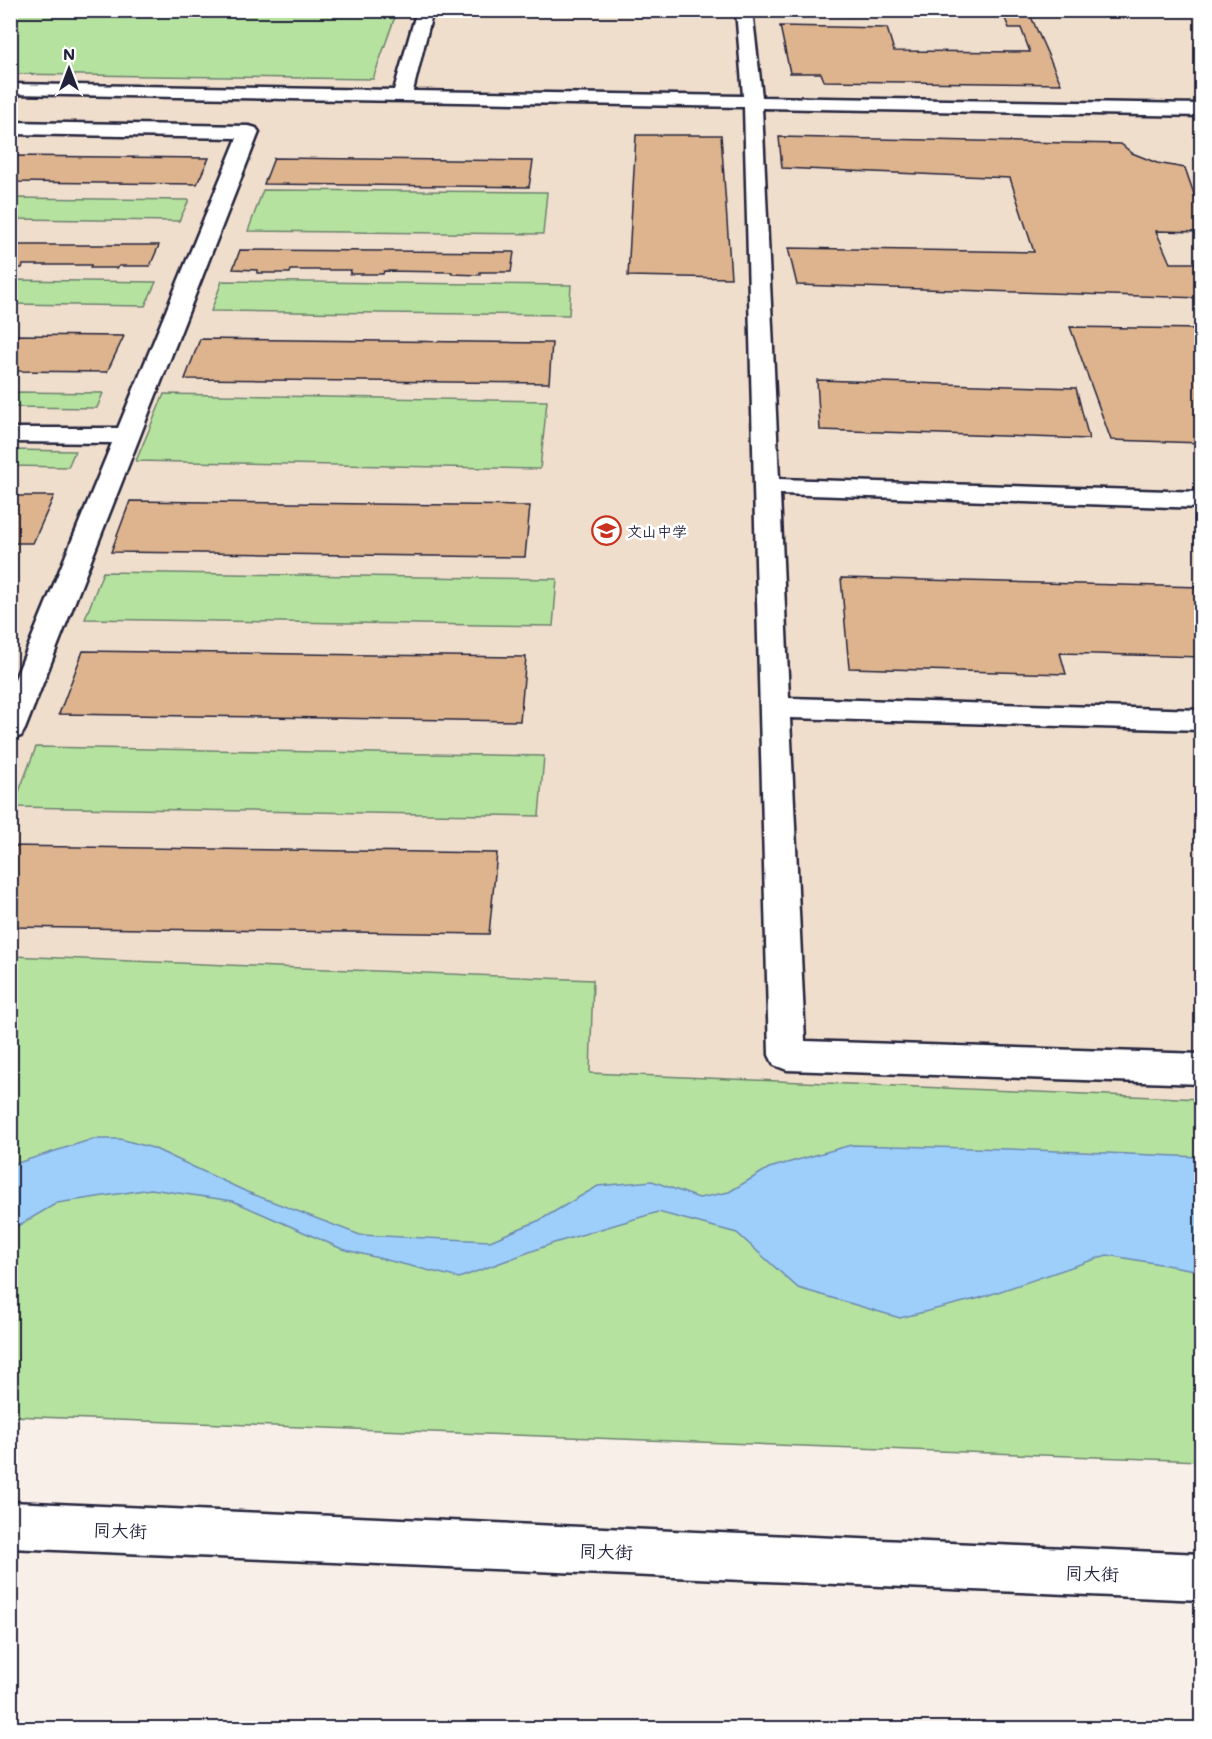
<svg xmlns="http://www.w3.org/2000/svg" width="1212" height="1739" viewBox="0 0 1212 1739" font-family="Mali,'LXGW WenKai TC',sans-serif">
  <rect width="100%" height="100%" fill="#f8f0e8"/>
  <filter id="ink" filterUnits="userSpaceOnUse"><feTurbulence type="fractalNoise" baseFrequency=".0167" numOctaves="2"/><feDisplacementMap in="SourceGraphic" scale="12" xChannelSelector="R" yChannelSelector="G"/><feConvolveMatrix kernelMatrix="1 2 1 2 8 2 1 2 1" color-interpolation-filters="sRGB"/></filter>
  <g filter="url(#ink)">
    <path fill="#f0decd" d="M11,11H1201V1099L11,1051Z"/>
    <path fill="#b6e29f" stroke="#6c826d" stroke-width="1.5" d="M11,10H397V11L373,79L11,74Z
      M263,190L547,192L543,234L248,231Z
      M11,198L189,200L179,221L11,219Z
      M11,280L156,282L145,306L11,304Z
      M222,281L571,285L569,315L211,311Z
      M11,392L103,393L97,408L11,407Z
      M164,394L547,401L540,469L136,461Z
      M11,450L75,451L68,467L11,466Z
      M103,572L557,579L553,626L85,619Z
      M36,747L544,756L539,816L13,807Z
      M11,956L593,980L590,1073L1201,1099V1461L11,1416Z"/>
    <path fill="#9dcffa" stroke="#6c8aae" stroke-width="1.5" d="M93,1139H120L153,1148L247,1192L360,1235L490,1241L540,1220L598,1186L652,1181L699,1198L729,1192L769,1168L851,1145L1010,1149L1201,1157V1271L1107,1255L980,1298L900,1318L798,1288L737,1233L658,1212L554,1243L459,1278L342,1249L233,1201L151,1189L57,1203L11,1230V1165Z"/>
    <path fill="#ddb48e" stroke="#22223b" stroke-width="1.5" d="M836,10H1015L1016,14L854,12V15L850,16L836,14Z
      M1015,10H1028L1061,84L824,81L821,73H790L780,26L887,28L894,51L1030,52L1021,28H1009L1003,14H1016Z
      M636,135H721L731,278L628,276Z
      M779,137L1121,144L1132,153L1157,163L1185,168L1202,217V232L1156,231L1170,263H1202V298L797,285L788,248L1034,252L1010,178L782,168Z
      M10,156L209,158L197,184L10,182Z
      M274,158L533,161L529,187L264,184Z
      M10,245H159L150,266H119L117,268H90L91,265H23L22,268H10Z
      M240,250L514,252L511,272H480V275L452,274V272L384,271L383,274H350L351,270H291L290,273H257V270L233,269Z
      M1070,327L1202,329V443L1111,440Z
      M10,335L124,336L107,372L10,371Z
      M200,339L552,343L549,383L185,379Z
      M817,380L1076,388L1089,439L820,430Z
      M10,496H54L33,543H10Z
      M130,501L530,506L525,557L111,552Z
      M841,578L1202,587V657L1060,653L1066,674L849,668Z
      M83,651L526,657L520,721L59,714Z
      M10,846L497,853L489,934L10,927Z"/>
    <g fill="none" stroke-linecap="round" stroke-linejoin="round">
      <defs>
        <path id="minor" d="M417,10H433L413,91L743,96L736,10H752L762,97L1202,104V116L762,108L779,479L1202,492V508L780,494L789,698L1202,710V730L790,718L805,1041L1202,1054V1084L787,1070L774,1065L769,1055L744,107L10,94V84L394,90Z
          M10,122L249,126L256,128L259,132L25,729L21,736L10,739V691L112,443L10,442V428H118L237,138L10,134Z
          M10,1502L1202,1554V1600L10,1548Z"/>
      </defs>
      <use href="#minor" stroke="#22223b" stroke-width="5"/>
      <use href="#minor" fill="#fff" fill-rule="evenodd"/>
    </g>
  </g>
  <defs>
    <symbol id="school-ring" viewBox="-11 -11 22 22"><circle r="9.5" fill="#fff" stroke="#c8321e" stroke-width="1.5"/><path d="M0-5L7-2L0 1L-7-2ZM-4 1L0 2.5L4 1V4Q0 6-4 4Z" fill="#c8321e"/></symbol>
  </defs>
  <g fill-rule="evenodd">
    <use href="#school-ring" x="590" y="514" width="33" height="33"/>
  </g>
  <g text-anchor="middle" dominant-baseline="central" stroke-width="5" stroke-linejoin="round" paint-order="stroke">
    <g font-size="15" fill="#22223b" stroke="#fff" text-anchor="start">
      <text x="627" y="531">文山中学</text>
    </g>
    <g font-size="18" fill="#22223b" stroke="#fff">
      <text transform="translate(120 1530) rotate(2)">同大街</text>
      <text transform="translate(606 1551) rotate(2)">同大街</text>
      <text transform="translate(1092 1573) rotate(2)">同大街</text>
    </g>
  </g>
  <rect width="1212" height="1739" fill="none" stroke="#fff" stroke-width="36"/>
  <rect x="18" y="18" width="1176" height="1703" fill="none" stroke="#22223b" stroke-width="2" filter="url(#ink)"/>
  <g transform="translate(69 69)" stroke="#ffffff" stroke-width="4.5" paint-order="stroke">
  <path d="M0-4.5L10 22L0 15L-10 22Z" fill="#22223b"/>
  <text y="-9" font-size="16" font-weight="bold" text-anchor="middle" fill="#22223b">N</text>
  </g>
</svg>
